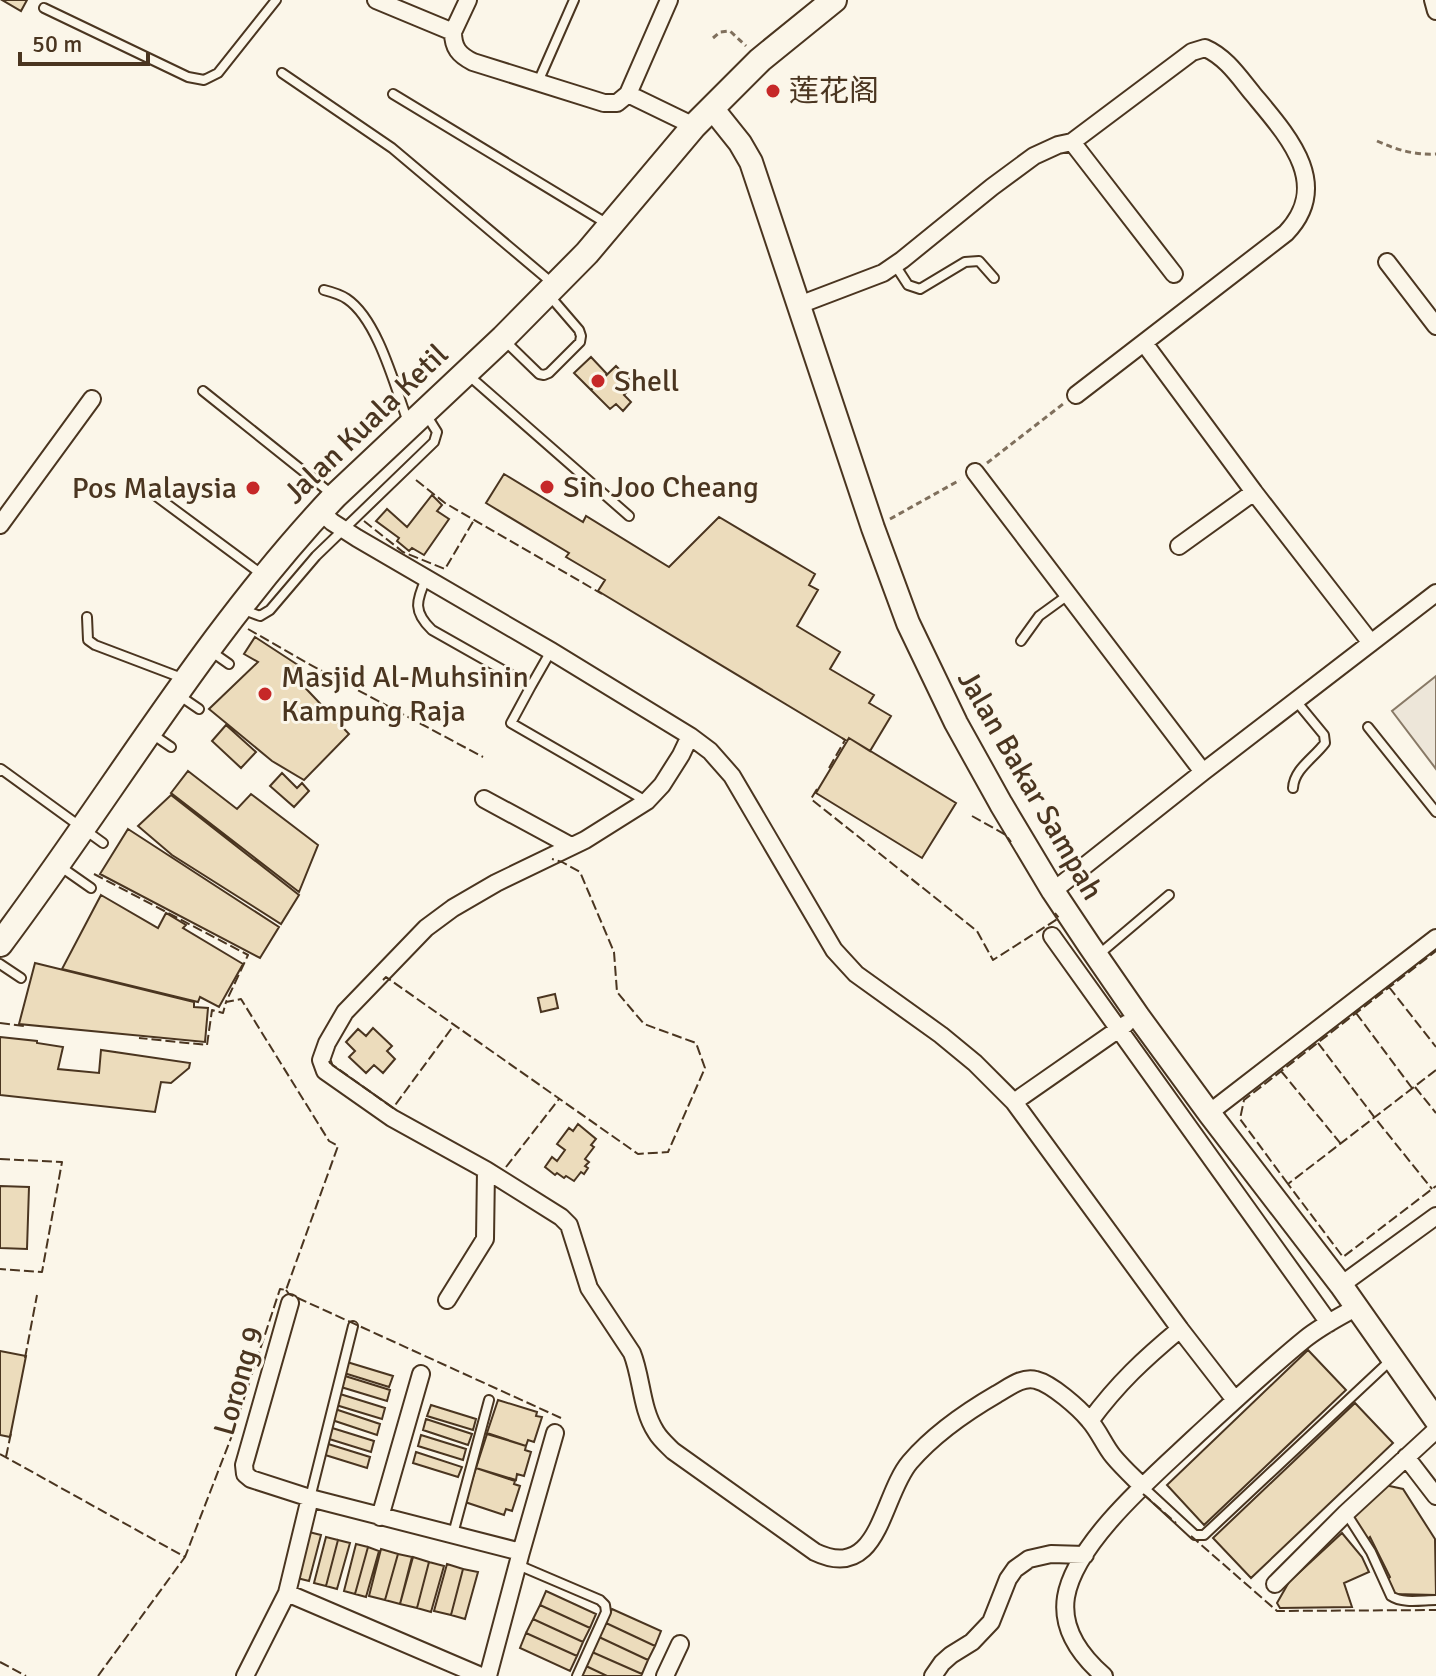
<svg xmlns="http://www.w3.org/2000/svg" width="1436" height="1676" viewBox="0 0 1436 1676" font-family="Signika,'Noto Sans SC',sans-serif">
  <rect width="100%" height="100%" fill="#fbf6e9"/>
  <path fill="#ede6d9" stroke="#887966" stroke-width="2" d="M1436,676V769L1392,711Z"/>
  <path fill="#ecdcbc" stroke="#4a3520" stroke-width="2" d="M2,0H27L21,11Z
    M591,357L607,374L591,390L574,373Z
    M616,366L634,384L624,395L631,402L623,411L616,404L610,409L591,390Z
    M504,474L583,522L586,516L669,567L719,517L815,574L809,585L818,590L797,626L840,652L830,669L874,695L869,703L891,716L870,751L849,738L847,741L598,591L605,580L566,557L569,553L486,503Z
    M432,495L442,505L437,511L449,519L424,555L412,548L409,551L397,541L399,538L376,521L387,509L407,527Z
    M255,637L301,667L295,677L349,734L304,780L272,761L209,709L258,662L244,654Z
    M226,725L256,752L241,768L212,741Z
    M849,738L956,803L922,858L816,793Z
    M188,771L237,809L251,794L318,845L299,892L171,793Z
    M282,773L297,788L302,783L309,791L294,807L270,786Z
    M171,795L299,895L281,924L172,855L138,826Z
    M128,829L279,927L260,958L100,874Z
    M101,895L158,928L166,913L186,925L183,928L243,964L219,1007L200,997L198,1002L62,969Z
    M35,963L194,1002V1007L208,1008L205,1042L19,1024Z
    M555,994L558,1008L541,1012L538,998Z
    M373,1028L392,1046L387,1051L395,1059L383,1073L374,1065L366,1073L349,1057L355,1051L346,1042L358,1029L366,1036Z
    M0,1037L37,1041V1043L63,1047L58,1069L99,1073L101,1050L190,1063L189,1068L171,1083L161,1082L155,1112L0,1095Z
    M578,1124L596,1139L591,1145L594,1147L585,1159L589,1162L585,1166L588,1168L584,1174L581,1172L574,1181L566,1176L564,1178L557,1173L555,1175L545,1167L552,1157L557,1161L565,1150L557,1144L569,1128L573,1131Z
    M0,1186L29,1187L27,1249L0,1248Z
    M1308,1350L1346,1390L1204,1525L1167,1485Z
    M0,1351L26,1356L10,1437L0,1435Z
    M347,1362L393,1376L389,1387L344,1373Z
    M345,1376L390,1390L387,1401L341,1387Z
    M340,1394L385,1408L382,1419L336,1405Z
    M498,1400L537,1412L536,1416L542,1417L534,1442L528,1440L526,1446L487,1433Z
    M1355,1403L1393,1443L1251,1578L1213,1538Z
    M431,1405L476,1419L473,1430L427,1416Z
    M335,1409L380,1424L377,1435L332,1420Z
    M426,1419L472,1434L468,1445L423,1430Z
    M329,1427L374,1441L371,1452L326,1438Z
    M487,1434L526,1446L525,1450L531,1452L524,1476L517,1474L516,1480L476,1468Z
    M421,1435L466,1449L463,1460L418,1446Z
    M325,1443L370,1457L367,1468L322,1454Z
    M416,1452L462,1467L458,1477L413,1463Z
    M476,1468L515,1481L514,1484L520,1486L512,1511L506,1509L504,1515L465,1502Z
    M1385,1485L1403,1489L1435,1539L1436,1595L1395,1594L1388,1579L1390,1577L1370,1537L1367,1540L1352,1517Z
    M309,1532L321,1535L309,1581L297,1578Z
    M1342,1533L1362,1557L1369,1572L1344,1583L1352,1607L1280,1608L1277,1603L1289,1582Z
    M326,1537L338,1540L326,1586L314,1583Z
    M338,1540L350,1543L337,1589L326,1586Z
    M356,1544L368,1547L355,1594L344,1591Z
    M368,1547L379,1551L366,1597L355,1594Z
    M381,1549L398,1554L385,1600L369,1596Z
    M398,1554L412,1557L400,1604L385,1600Z
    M413,1557L429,1562L417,1608L400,1604Z
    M429,1562L444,1566L431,1612L417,1608Z
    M447,1564L463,1569L451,1615L434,1611Z
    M463,1569L478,1572L465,1619L451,1615Z
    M546,1591L596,1614L590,1628L540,1605Z
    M540,1605L590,1628L583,1642L533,1619Z
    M612,1609L661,1631L655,1646L606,1623Z
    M533,1619L583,1642L577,1656L526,1633Z
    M606,1623L655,1646L648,1660L599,1637Z
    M526,1633L577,1656L570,1671L520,1648Z
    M599,1637L648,1660L642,1674L592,1652Z
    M592,1652L642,1674L641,1676H607L586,1666Z
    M586,1666L607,1676H581Z"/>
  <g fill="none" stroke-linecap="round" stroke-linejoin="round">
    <defs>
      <path id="service" d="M44,8L188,77L204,80L218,73L276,0
        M282,73L392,148L551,282
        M538,82L574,0
        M393,94L606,223
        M895,265L908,285L920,289L965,262L979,261L994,278
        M324,290C332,292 340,294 347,299C378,320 395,387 408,422
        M504,340L539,374L544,375L549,373L580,342L581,336L579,330L548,294
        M467,374L629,516
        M203,391L333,495
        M156,496L264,576
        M426,579C416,601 413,612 432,630L531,686L551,651
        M244,610L260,616L270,610L316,556L434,442L437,432L427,416
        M87,617L88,640L95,645L182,678
        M1021,641L1039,616L1068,595
        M212,652L229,664
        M531,686L511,723L646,801
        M180,696L199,709
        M1368,727L1436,812
        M152,734L171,747
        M0,771L1,769L103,843
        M1293,788C1294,769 1314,758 1325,743L1324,735L1296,701
        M61,867L91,888
        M1097,956L1169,895
        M0,964L21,978
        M1143,1487L1195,1535H1204L1392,1359
        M310,1498L353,1326
        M1346,1513L1371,1552L1391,1596C1403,1604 1422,1600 1436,1600
        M453,1534L489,1400
        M518,1565L600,1600L605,1605L606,1612L577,1676"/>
      <path id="minor" d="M376,0L453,32L468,0
        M1433,0L1436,11
        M453,32C453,48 459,55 473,62L604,103H617L628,94L669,0
        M628,94L694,126
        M1072,142L1192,52L1205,48C1226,57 1239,77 1253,94C1287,135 1333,184 1286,233L1076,395
        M1387,262L1436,326
        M799,305L883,273L902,260L992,187L1034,156L1058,145L1072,142L1174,274
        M1144,343L1254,492L1371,643
        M975,472L1203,772
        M320,511L332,522L357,538L551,651L690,736L710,751L732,776L834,950L856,974L941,1035L975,1063L1014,1102L1180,1329L1235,1400
        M0,525L92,399
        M1179,546L1254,492
        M690,736L681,755L662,785L647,801L585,840L496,883L453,908L426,928L345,1012L327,1043L321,1060L325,1071L392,1118L486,1170L561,1217L569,1225L589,1288L632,1353C642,1378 641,1409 656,1432C660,1439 667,1445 673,1451L815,1552C880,1583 881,1496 910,1462C934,1434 966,1412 997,1394C1008,1388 1022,1376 1036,1380C1052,1384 1079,1408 1089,1420C1099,1431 1104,1445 1113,1456C1122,1467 1133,1477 1143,1487
        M484,799L571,846
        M1053,891L1203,772L1436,593
        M1052,936L1329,1323
        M1014,1102L1126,1024
        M1209,1113L1436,938
        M1341,1285L1436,1216
        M447,1300L485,1239L486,1170
        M290,1303L244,1465L245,1474L251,1479L310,1498L521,1552L488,1676
        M1090,1421C1118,1383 1144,1359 1180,1329
        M1406,1457L1436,1496
        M380,1517L421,1374
        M521,1552L555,1433
        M1275,1584L1346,1513L1436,1430
        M287,1593L481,1676
        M245,1676L287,1593L310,1498
        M665,1676L680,1644
        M933,1676L942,1663L951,1655L972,1642L991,1622L1008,1579L1015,1569L1029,1559L1051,1554L1085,1555
        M1104,1676C1081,1656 1061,1629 1066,1597C1075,1542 1156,1474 1195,1437C1231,1404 1267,1370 1305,1339C1321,1326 1339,1317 1357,1307"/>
      <path id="secondary" d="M712,108L740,143L751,162L873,528L908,623L956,723L1001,804L1053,891L1089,945L1138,1016L1209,1113L1341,1285L1436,1420"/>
      <path id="primary" d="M0,944C112,795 206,632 335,496L503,338L587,253L694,126L760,60L834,0"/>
    </defs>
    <use href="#service" stroke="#4a3520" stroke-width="12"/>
    <use href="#minor" stroke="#4a3520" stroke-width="20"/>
    <use href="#secondary" stroke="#4a3520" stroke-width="26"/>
    <use href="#primary" stroke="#4a3520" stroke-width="28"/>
    <path stroke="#7f6f5c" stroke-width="3" stroke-dasharray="6 4" stroke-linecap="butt" d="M713,38L720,32L730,31L746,46
      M1377,141C1397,150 1414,155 1436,154
      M987,463L1063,404
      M890,519L960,480"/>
    <use href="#service" stroke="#fbf6e9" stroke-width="8"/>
    <use href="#minor" stroke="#fbf6e9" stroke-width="16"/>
    <use href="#secondary" stroke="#fbf6e9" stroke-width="22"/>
    <use href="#primary" stroke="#fbf6e9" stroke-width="24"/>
    <path stroke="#4a3520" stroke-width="2" stroke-dasharray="10 4" stroke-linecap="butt" d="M416,480L445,503L602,594
      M364,521L403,552L445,569L474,520
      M248,629L307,663L483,757
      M829,768L845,740L842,738
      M817,789L811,799L977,931L993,960L1059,918L1055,913
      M972,816L1006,835L1011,842
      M94,874L248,955L226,1002
      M383,980L386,977L638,1154L668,1152L705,1068L696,1043L644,1024L617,992L614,952L580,872L562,862L552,859
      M1389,987L1436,1047
      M1356,1013L1412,1088
      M0,1023L24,1026
      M1318,1043L1375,1118L1432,1189
      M329,1061L330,1063L393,1108L454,1025
      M1436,1070L1288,1184L1343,1257L1436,1186
      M1281,1071L1341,1144
      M1415,1087L1436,1113
      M0,1159L62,1162L42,1272L0,1269
      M506,1167L559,1099
      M1288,1184L1240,1119L1244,1100L1436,951
      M286,1290L289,1294L561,1418
      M25,1358L37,1295
      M0,1454L185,1557L231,1438L280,1289L286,1290L338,1146L329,1141L241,999L226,1002L223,1013L212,1010L207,1045L139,1038
      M6,1457L11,1433
      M1143,1494L1176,1523
      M1191,1536L1277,1611L1436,1610
      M0,1662L26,1676
      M98,1676L185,1557"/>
  </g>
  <g fill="#c62828" stroke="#fbf6e9" stroke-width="3">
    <circle cx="773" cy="91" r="8"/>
    <circle cx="598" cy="381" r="8"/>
    <circle cx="547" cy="487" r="8"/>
    <circle cx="253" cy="488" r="8"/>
    <circle cx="265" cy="694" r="8"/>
  </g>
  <g text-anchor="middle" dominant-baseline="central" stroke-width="6" stroke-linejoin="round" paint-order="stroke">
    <g font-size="30" fill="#4a3520" stroke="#fbf6e9" text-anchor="start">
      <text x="789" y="91">莲花阁</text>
      <text x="614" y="381">Shell</text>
      <text x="563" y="487">Sin Joo Cheang</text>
      <text x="237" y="488" text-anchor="end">Pos Malaysia</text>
      <text x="281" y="677">Masjid Al-Muhsinin<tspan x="281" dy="34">Kampung Raja</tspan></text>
    </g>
    <g font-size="30" fill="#4a3520" stroke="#fbf6e9">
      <text transform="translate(366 424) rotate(-44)">Jalan Kuala Ketil</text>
      <text transform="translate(1030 785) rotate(60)">Jalan Bakar Sampah</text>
      <text transform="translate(239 1381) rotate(-74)">Lorong 9</text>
    </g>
  </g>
  <path d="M20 52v12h128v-12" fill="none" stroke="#4a3520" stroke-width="4"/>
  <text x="32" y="52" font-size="24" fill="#4a3520" stroke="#fbf6e9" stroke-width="6" paint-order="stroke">50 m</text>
</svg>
